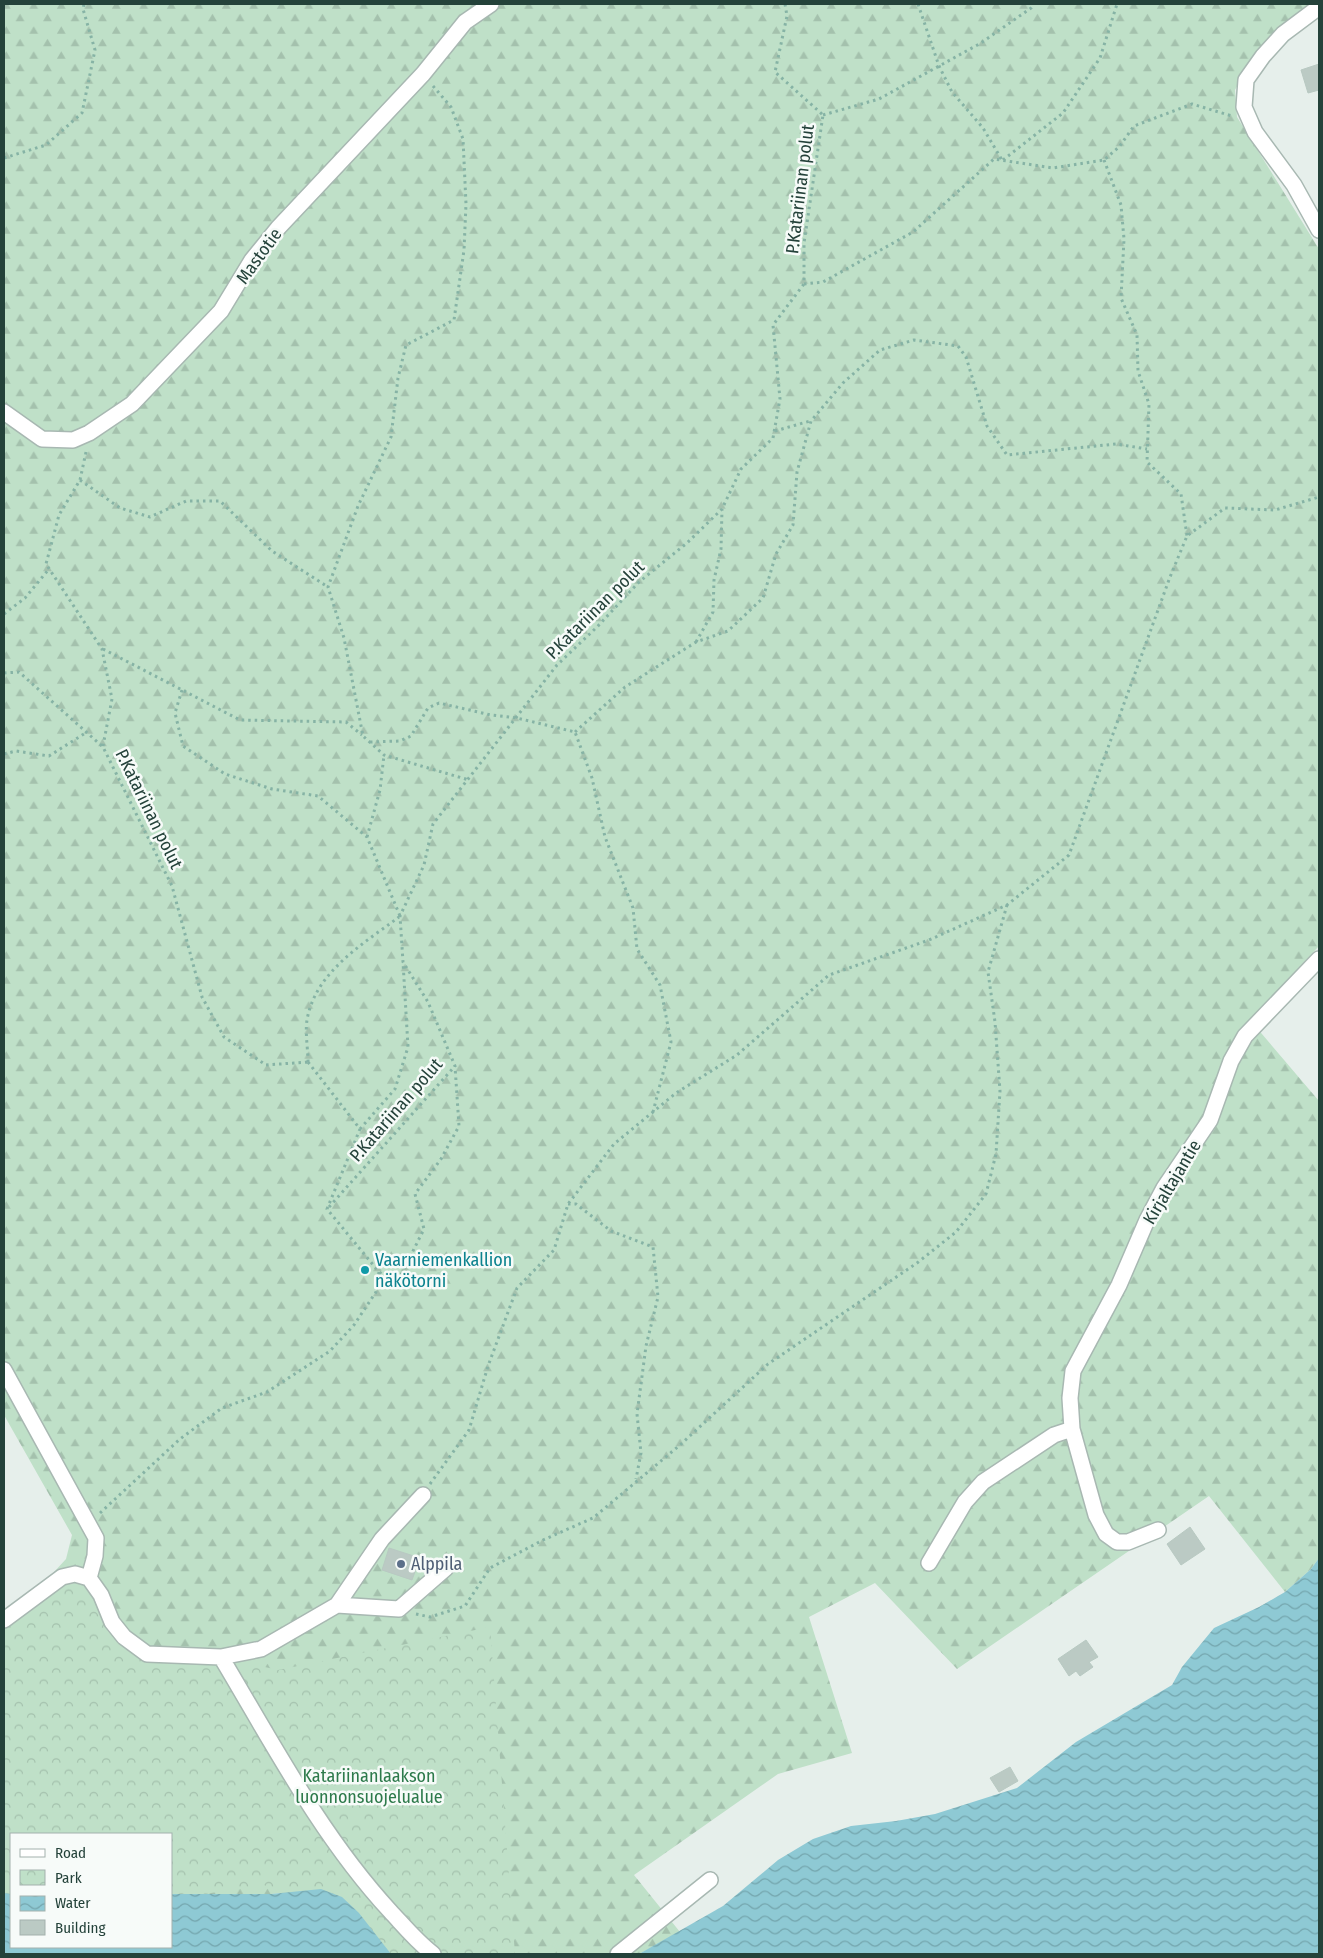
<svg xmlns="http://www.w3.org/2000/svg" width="1323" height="1958" viewBox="0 0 1323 1958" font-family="'Fira Sans Condensed',sans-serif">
  <defs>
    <pattern id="forest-firs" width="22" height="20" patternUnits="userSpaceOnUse" patternTransform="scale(1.25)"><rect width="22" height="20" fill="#bfe0c8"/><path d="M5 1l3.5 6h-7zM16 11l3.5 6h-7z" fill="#a4c1ad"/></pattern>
    <pattern id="park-crowns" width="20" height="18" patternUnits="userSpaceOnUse" patternTransform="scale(1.25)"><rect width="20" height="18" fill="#bfe0c8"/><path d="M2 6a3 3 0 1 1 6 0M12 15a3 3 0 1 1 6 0" fill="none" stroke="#a4c1ad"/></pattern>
    <pattern id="water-waves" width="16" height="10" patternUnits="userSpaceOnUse" patternTransform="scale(1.25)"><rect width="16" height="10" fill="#8ec9d4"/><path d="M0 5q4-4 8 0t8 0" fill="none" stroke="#74a5ad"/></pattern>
  </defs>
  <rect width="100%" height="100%" fill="#e6efeb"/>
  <path fill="url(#forest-firs)" d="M4,4H1309L1252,59L1235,90L1237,117L1319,249V946L1250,1020L1319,1101V1558L1311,1569L1285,1592L1209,1496L957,1669L875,1583L809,1617L852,1753L778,1774L634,1875L680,1932L639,1954H391L315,1890L271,1894H171V1834L4,1836L136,1665L69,1587L54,1572L66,1559L72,1535L4,1415Z"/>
  <path fill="url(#park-crowns)" d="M89,1578L112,1622L147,1653L221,1657L278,1670L490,1627L515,1954H374L350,1921L264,1885L171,1899V1834H11V1947L4,1954V1620L48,1587Z"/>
  <path fill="url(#water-waves)" d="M1319,1558V1954H639L723,1906L778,1860L813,1839L851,1826L896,1821L935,1814L1017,1788L1076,1742L1172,1685L1182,1667L1214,1628L1259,1607L1285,1592L1311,1569Z
    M321,1889L342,1897L359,1913L391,1954H4V1893L11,1894V1947H171V1894H271Z"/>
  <path fill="#bbcac4" stroke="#b8c9c2" d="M1319,64V90L1308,93L1301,70Z
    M1190,1527L1205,1549L1181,1565L1167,1544Z
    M389,1548L420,1558L412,1580L382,1570Z
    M1086,1640L1098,1657L1089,1662L1093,1667L1080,1676L1076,1671L1069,1676L1058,1659Z
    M1010,1767L1018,1781L999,1792L990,1778Z"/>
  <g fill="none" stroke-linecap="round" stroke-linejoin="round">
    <defs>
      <path id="minor" d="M1319,7L1283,34L1263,56L1246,80L1244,107L1255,132L1294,185L1319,230
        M4,412L42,439L73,440L89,433L132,404L221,311L252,260L278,228L423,74L465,22L491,4
        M4,1370L96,1538L95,1556L89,1578
        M1158,1530L1128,1542H1117L1106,1534L1096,1515L1072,1429L1070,1398L1073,1371L1119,1285L1147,1220L1164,1188L1210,1120L1231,1061L1245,1036L1319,959
        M929,1563L965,1502L983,1482L1054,1435L1072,1429
        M337,1605L399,1609L446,1568
        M4,1620L62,1577L75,1574L89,1578L101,1595L112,1622L124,1637L147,1654L221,1657L261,1649L337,1605L382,1539L423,1495
        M221,1657C273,1744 321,1836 390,1911C404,1926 417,1942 433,1954
        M618,1954L710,1880"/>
    </defs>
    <use href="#minor" stroke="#a8b8b2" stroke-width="18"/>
    <path stroke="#86b3a5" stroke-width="3" stroke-dasharray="2.5 4" stroke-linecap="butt" d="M785,4L787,16L775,72L823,115
      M918,4L939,66L952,92L983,128L1002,160
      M433,86L451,107L463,139L466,204L464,250L454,320L406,345L398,378L391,437L358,506L328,587L344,638L363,736L384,755L469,780
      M823,115L879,99L981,43L1031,8L1034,4
      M4,158L46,145L82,113L95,50L83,9L84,4
      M1003,160L1063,113L1100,58L1117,4
      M1104,160L1121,205L1124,239L1121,298L1137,335L1138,371L1149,404L1147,462L1181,494L1187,536
      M804,284L823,282L913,232L994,159L1053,168L1104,160L1119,147L1134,126L1192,104L1232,116
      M775,431L810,421
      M86,452L80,480L59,515L46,564L102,649L112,699L103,746
      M80,480L120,508L150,517L186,501H220L272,551L328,587
      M4,614L25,598L49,569
      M696,642L713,612L714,580L721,549L722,509
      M103,649L240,720L346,722L362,735
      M4,673L19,672L103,747L172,886L202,997L224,1037L266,1065L308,1062
      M182,690L175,713L183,746L225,774L272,789L318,796L367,837L400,916
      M575,732L625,687L696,642L728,631L763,598L776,554L793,525L797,472L811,421L843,383L880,350L914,340L958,346L966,357L987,426L1007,455L1116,444L1147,449
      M370,742L400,741L411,736L428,708L439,703L491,715L517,718L575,732L592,778L605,837L633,908L637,949L660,985L671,1042L653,1112
      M4,754L16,751L49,756L87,732
      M367,837L380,790L384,755
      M308,1062L360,1129L327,1209L379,1272L396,1285L424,1229L415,1194L441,1159L459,1126L455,1066L428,1002L403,962L400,916L424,865L433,824L557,665L597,627L639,582L687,543L722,509L741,469L773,438L780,399L773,325L804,284V243L823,115
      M308,1062C308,1049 305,1033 307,1020C315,972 363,944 399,917
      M360,1129L395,1089L408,1047L403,962
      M568,1204H576L611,1231L653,1247L658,1297L646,1346L637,1414L641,1453L636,1479
      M329,1207L455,1066
      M430,1484L469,1430L488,1366L517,1288L554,1250L568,1204L614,1144L676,1093L737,1055L829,975L929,940L1007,905L1069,855L1170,577L1187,536L1225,508L1275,510L1319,497
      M100,1513L180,1439L222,1408L267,1392L330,1351L354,1325L376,1292L379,1272
      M416,1614L430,1617L465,1606L490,1568L543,1540L593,1518L680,1445L768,1364L917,1263L956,1232L986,1194L996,1154L1000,1091L995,1022L988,972L1007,905"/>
    <use href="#minor" stroke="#fff" stroke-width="15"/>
  </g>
  <circle fill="#0f9aa8" stroke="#f7fbf9" stroke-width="2" cx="365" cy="1270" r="5"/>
  <circle fill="#5c6f8a" stroke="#f7fbf9" stroke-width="2" cx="401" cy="1564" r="5"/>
  <g text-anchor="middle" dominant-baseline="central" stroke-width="5" stroke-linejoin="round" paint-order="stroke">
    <g font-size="18" fill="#24423a" stroke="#f7fbf9">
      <text transform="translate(800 189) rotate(-83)">P.Katariinan polut</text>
      <text transform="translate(259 256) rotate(-54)">Mastotie</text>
      <text transform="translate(595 610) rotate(-45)">P.Katariinan polut</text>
      <text transform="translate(149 809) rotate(64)">P.Katariinan polut</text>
      <text transform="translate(396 1110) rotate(-49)">P.Katariinan polut</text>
      <text transform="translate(1172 1182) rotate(-59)">Kirjaltajantie</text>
    </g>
    <g font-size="18" fill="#0d838f" stroke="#f7fbf9" text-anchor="start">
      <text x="375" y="1260">Vaarniemenkallion<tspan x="375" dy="21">näkötorni</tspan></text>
    </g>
    <g font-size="18" fill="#4e5e75" stroke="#f7fbf9" text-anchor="start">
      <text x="411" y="1564">Alppila</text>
    </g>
    <g font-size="18" fill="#2d7a4b" stroke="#f7fbf9">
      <text x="369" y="1776">Katariinanlaakson<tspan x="369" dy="21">luonnonsuojelualue</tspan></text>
    </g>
  </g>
  <rect width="1323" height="1958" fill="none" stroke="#24423a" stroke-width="10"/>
  <rect x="10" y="1833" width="162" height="115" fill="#f7fbf9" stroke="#a3b1ad"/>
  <rect x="20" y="1849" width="25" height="8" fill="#ffffff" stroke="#a3b1ad"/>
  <text x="55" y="1858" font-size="15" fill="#24423a">Road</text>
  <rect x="20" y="1870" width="25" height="15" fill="url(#park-crowns)" stroke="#a3b1ad"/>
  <text x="55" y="1883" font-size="15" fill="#24423a">Park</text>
  <rect x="20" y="1896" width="25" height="15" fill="url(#water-waves)" stroke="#a3b1ad"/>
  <text x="55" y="1908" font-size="15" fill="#24423a">Water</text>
  <rect x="20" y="1920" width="25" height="15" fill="#bbcac4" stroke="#a3b1ad"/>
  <text x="55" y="1933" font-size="15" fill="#24423a">Building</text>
</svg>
